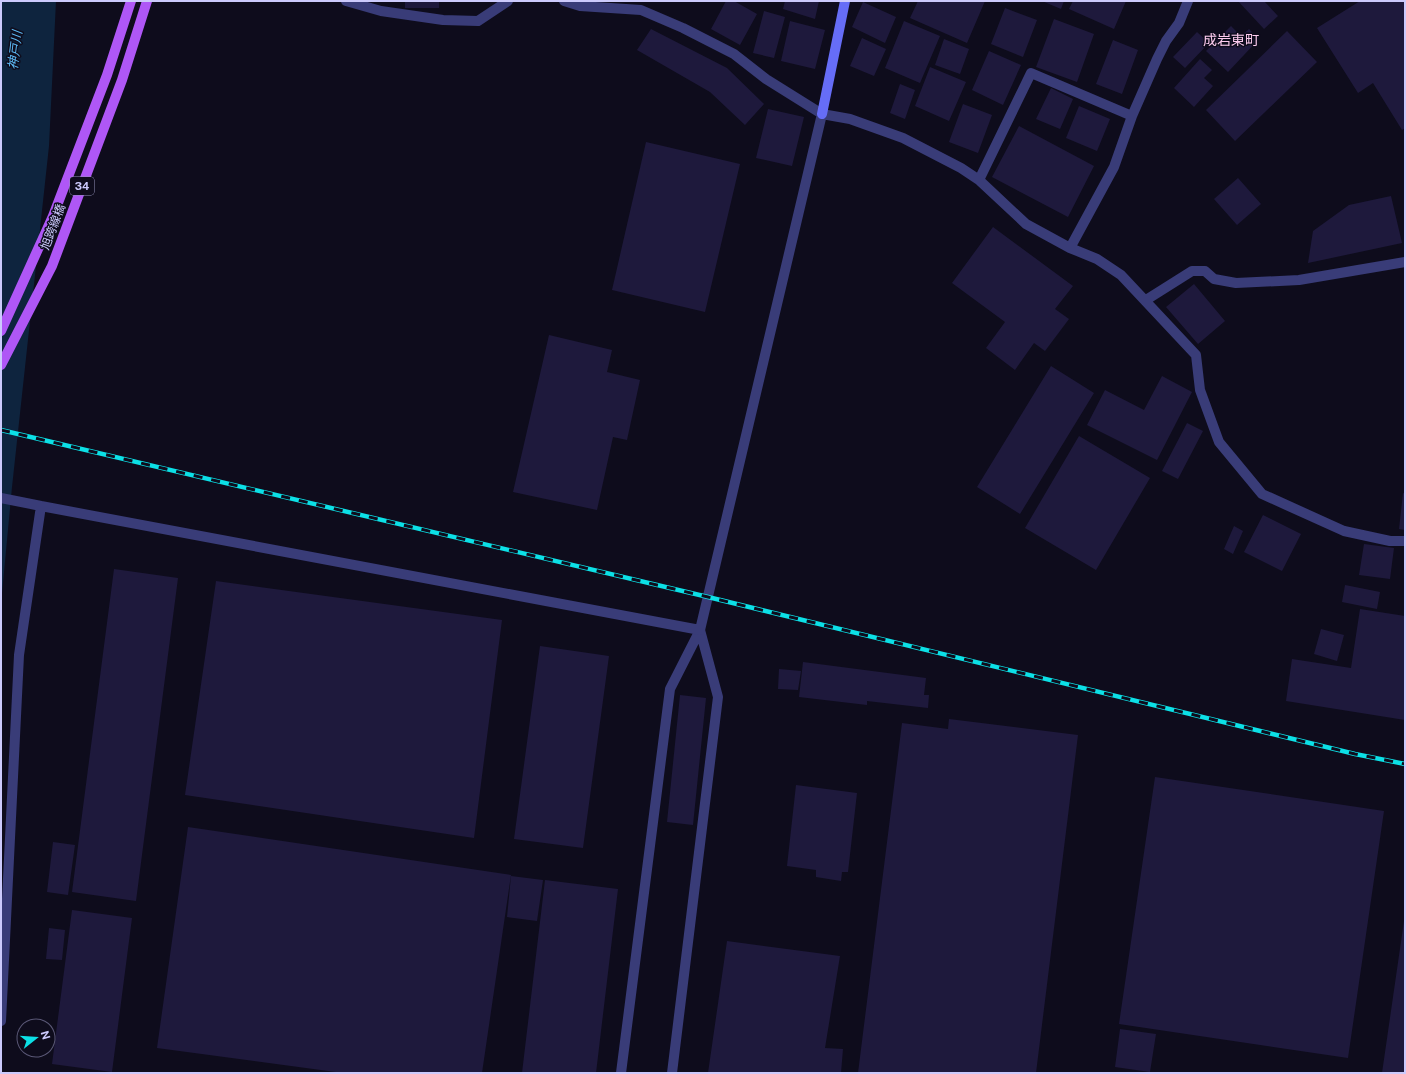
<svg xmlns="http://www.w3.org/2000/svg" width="1406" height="1074" viewBox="0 0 1406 1074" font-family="'Public Sans','Noto Sans JP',sans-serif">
  <rect width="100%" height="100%" fill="#0e0c1c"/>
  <path fill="#0e243e" d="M1,1H56L49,146L12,487L1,604Z"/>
  <path fill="#1e193c" d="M405,1H439V8H405Z
    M726,1H734L757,14L740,45L711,29Z
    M785,1H819L815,19L783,9Z
    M918,1H985L967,43L910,18Z
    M1042,1H1064L1061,9Z
    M1073,1H1126L1114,29L1069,9Z
    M1238,1H1264L1278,16L1264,29Z
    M1360,1H1405V128L1402,130L1373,83L1358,93L1317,28Z
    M863,2L896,17L885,43L852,27Z
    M1005,8L1037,20L1023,57L991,44Z
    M764,11L785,17L774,58L753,53Z
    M1054,19L1094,34L1077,82L1036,67Z
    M790,21L825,30L815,69L781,61Z
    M904,21L940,36L920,83L885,68Z
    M1231,26L1241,36L1249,29L1259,39L1228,72L1206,51Z
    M651,29L727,68L764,104L745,125L710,92L637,50Z
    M1287,31L1317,62L1235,141L1206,110Z
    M1197,32L1209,43L1185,68L1173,57Z
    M862,38L886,49L874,76L850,66Z
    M944,39L969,49L960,74L935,65Z
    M1113,40L1138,50L1122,94L1096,84Z
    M989,51L1021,65L1003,105L972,90Z
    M1200,59L1212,70L1204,78L1213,86L1194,107L1174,88Z
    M930,67L966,82L949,121L915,106Z
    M900,84L915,90L905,119L890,113Z
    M1051,88L1073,99L1060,129L1036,119Z
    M963,104L992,115L978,153L949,142Z
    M1079,106L1110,119L1097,151L1066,138Z
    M768,109L804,117L792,166L756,158Z
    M1019,126L1094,166L1068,217L992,177Z
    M646,142L740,164L705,312L612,290Z
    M1238,178L1261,204L1237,225L1214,199Z
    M1391,196L1402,243L1308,263L1313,231L1349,205Z
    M993,227L1073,286L1055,309L1069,319L1045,351L1034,343L1015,370L986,348L1005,322L952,283Z
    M1194,284L1225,321L1198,344L1166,307Z
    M549,335L612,350L607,372L640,380L627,440L613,437L597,510L513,492Z
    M1051,366L1094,393L1020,514L977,487Z
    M1162,376L1192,392L1157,460L1087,425L1105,390L1144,410Z
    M1187,423L1203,431L1178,479L1162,471Z
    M1079,436L1150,478L1096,570L1025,528Z
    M1403,493L1405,494V530L1399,529Z
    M1263,515L1301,534L1282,571L1244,552Z
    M1234,526L1243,531L1233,554L1224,549Z
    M1364,544L1394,548L1390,579L1359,575Z
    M114,569L178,578L136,901L72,892Z
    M216,581L502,620L474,838L185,795Z
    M1345,585L1380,592L1377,609L1342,602Z
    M1360,609L1405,616V720L1286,701L1292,659L1351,668Z
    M1321,629L1344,635L1337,661L1314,654Z
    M540,646L609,656L583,848L514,839Z
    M803,662L926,678L924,695H929L928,708L867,701V705L799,697Z
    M779,669L801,671L798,690L778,689Z
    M680,695L706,698L693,825L667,822Z
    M949,719L1078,735L1036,1073H858L902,723L948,729Z
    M1155,777L1384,811L1348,1058L1119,1024Z
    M796,785L857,793L848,872H842L841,881L816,877V870L787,866Z
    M188,827L511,875L482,1073H343L157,1048Z
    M53,842L75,845L68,895L47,892Z
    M511,876L543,880L537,921L507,917Z
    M545,880L618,889L596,1073H522Z
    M72,910L132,918L112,1072L52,1064Z
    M1404,921L1405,1073H1382Z
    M49,928L65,930L62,960L46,959Z
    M727,941L840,956L825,1048L843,1049L841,1073H708Z
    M1120,1029L1156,1034L1150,1072L1115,1067Z"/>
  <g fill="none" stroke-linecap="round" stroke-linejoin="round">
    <path stroke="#393c78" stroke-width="10" d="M621,1073L670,689L700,630
      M672,1073L718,697L700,630"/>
    <path stroke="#393c78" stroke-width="10" d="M346,1L381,11L443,20L478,21L508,1
      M564,1L580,6L641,10L683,28L734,54L766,79L822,114L850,119L903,138L961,168L979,180L1026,224L1070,248L1097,259L1121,275L1196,355L1200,390L1219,442L1262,494L1344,531L1390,541H1405
      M979,180L1031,73L1132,116
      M1070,248L1114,167L1132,116L1157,59L1166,41L1179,23L1188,1
      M1146,300L1192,271H1205L1214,279L1236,283L1299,280L1405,262
      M1,498L41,506
      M1,1021L19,655L41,506L700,630L822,114"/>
    <path stroke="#666df7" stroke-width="10" d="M822,114L845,1"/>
    <path stroke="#af57f6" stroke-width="10" d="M1,331L53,216L107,75L131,1
      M1,365L52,266L122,80L147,1"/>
    <defs>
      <path id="rail" d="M1,430L708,597L1355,754L1405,764"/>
    </defs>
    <use href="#rail" stroke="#0ce0e6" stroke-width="4.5"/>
    <use href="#rail" stroke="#0e0c1c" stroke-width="3" stroke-dasharray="9" stroke-linecap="butt"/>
  </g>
  <g text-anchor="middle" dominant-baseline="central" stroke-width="3" stroke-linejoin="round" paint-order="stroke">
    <rect fill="#0e0c1c" stroke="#9391b9" stroke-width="1" x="70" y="177" width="24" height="18" rx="3"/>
    <g font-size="11" font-weight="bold" fill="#cccafc">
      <text x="82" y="186">34</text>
    </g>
    <g font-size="12" fill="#cccafc" stroke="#0e0c1c">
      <text transform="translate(53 227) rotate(-69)">旭跨線橋</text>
    </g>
    <g font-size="13" font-style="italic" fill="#5dbbf7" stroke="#0e0c1c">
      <text transform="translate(15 50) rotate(-83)">神戸川</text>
    </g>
    <g font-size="14" fill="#fccbee" stroke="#0e0c1c">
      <text x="1231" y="40">成岩東町</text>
    </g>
  </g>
  <rect width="1406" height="1074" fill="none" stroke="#cccafc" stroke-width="4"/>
  <g transform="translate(36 1038) rotate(73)"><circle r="19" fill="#0e0c1c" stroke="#5a5876"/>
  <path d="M0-3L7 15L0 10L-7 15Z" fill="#0ce0e6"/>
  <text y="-6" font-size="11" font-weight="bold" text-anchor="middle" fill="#cccafc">N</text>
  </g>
</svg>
